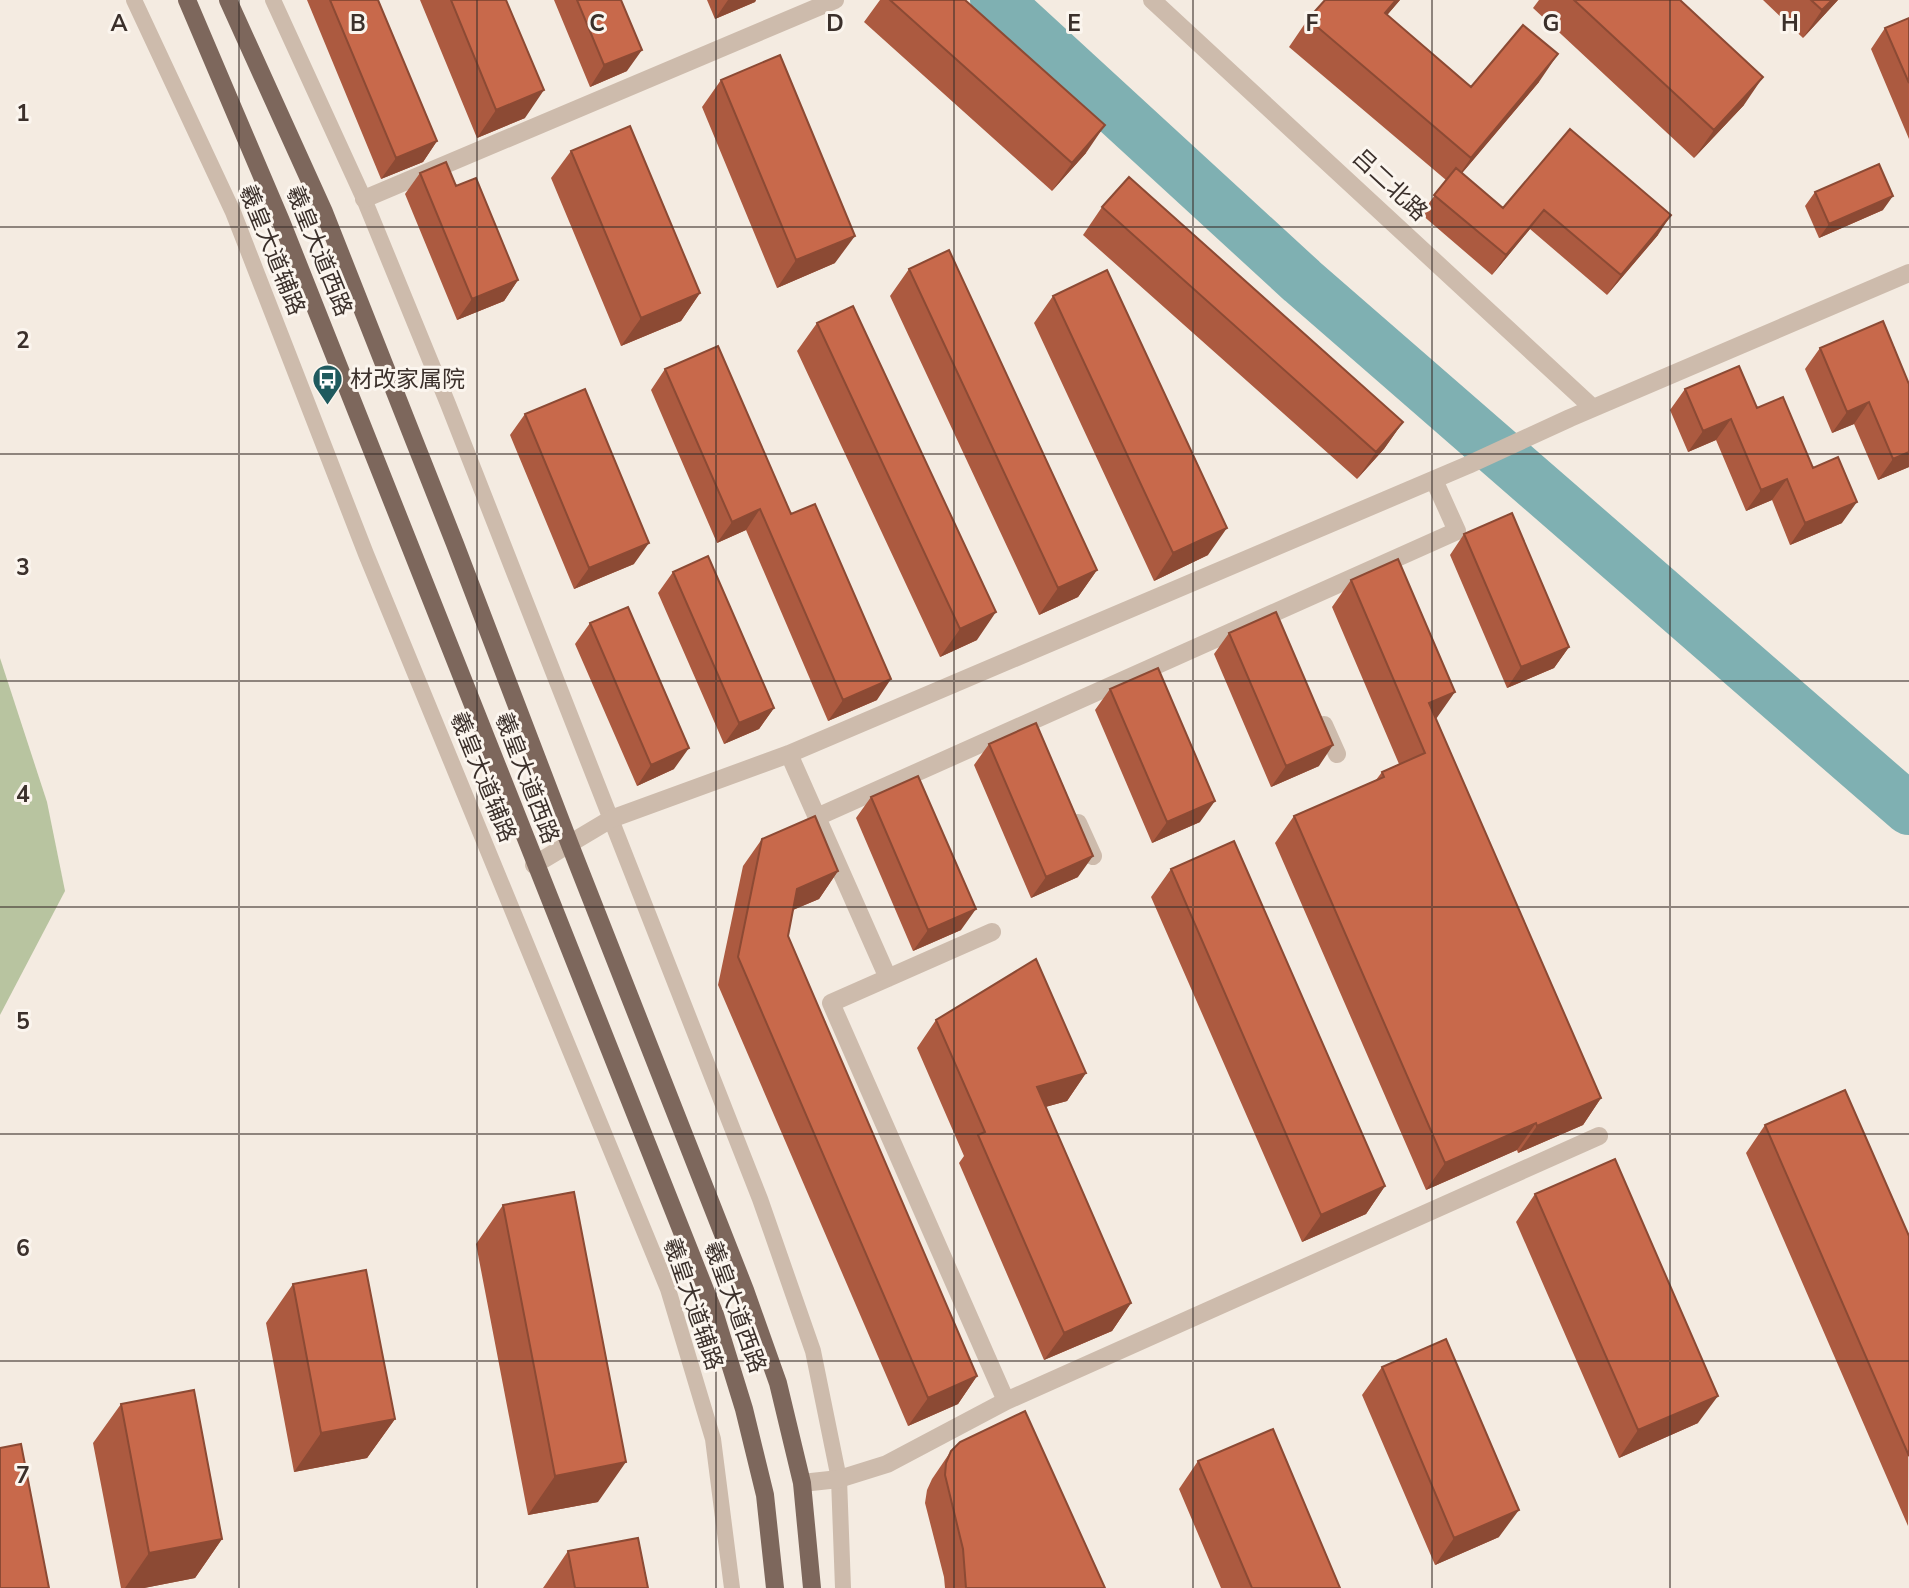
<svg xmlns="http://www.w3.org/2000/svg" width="1909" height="1588" viewBox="0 0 1909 1588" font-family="'Nunito Sans','Noto Sans SC',sans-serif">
  <rect width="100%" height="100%" fill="#f4ebe1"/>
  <path fill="#b8c4a0" d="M0,658L47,802L65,891L0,1015Z"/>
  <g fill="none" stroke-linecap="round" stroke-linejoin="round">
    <path stroke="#7fb0b2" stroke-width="52" d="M996,0L1302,281L1909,809"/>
    <path stroke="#cdbbac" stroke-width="16" d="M134,0L233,212L366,554L668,1289L713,1439L732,1588
      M273,0L364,199L448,404L760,1199L813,1351L839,1479L843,1588"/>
    <path stroke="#cdbbac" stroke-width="18" d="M1152,0L1593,408
      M364,199L835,0
      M1324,725L1337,754
      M789,754L888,978
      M817,817L1457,531L1434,480
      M1078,823L1093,856
      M534,865L611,819L789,754L1468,465L1570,418L1909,273
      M992,932L831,1003L1006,1401
      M802,1483L839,1479L887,1464L1006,1401L1599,1136"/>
    <path stroke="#7d675c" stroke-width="18" d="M187,0L281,221L715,1315L744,1409L765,1495L775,1588
      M228,0L324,212L455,544L570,845L745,1290L778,1383L802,1483L812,1588"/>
  </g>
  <path fill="#ac5a40" d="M307,0H378L437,141L423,162L381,179Z
    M420,0H506L525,118L477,138Z
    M554,0H621L627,71L590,87Z
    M707,0H756L755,2L715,19Z
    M880,0H965L1086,153L1052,191L864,22Z
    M1325,0H1400L1387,15L1471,87L1539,82L1462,173L1503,208L1570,129L1658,235L1607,295L1530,229L1492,275L1421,214L1446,180L1289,47L1308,19Z
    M1539,0H1680L1744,105L1694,158L1533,8Z
    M1763,0H1838L1803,38Z
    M1909,18V139L1871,49L1885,28Z
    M721,80L835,263L777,288L702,107Z
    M571,151L700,293L681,321L621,346L551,178Z
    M420,173L456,186L518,280L504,301L457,320L405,194Z
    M1815,192L1883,210L1819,238L1805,206Z
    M1102,207L1403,422L1384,449L1357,479L1083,235Z
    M909,269L1097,570L1078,597L1039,615L890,296Z
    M1053,296L1208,555L1154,581L1034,323Z
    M817,323L977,640L940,657L797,351Z
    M1820,348L1909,384V467L1878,480L1854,424L1832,433L1805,369Z
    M665,369L791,514L877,700L828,721L746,530L717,543L651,390Z
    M1685,389L1757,408L1813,468L1842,523L1790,545L1772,500L1746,511L1716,440L1688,452L1670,410Z
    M525,414L634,564L574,589L510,435Z
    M1464,534L1569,647L1554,668L1507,688L1450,555Z
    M673,572L774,708L759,729L724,744L658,593Z
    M1351,580L1436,719L1601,1098L1583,1125L1518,1153L1517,1150L1426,1190L1275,843L1294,816L1376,780L1382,772L1399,764L1332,607Z
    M590,623L674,769L637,786L575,644Z
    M1229,633L1319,766L1271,787L1214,654Z
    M1110,689L1200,822L1152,843L1095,710Z
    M989,744L1078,877L1031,898L974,765Z
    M871,797L961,930L913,951L856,818Z
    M762,839L838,871L819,899L793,910L788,936L977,1376L958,1404L908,1426L718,985L743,866Z
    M1171,869L1385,1186L1366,1214L1302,1242L1151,897Z
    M936,1020L1086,1073L1067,1101L1045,1107L1131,1303L1112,1331L1044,1360L959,1163L964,1156L917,1048Z
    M1765,1125L1909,1236L1908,1526L1746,1153Z
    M1535,1194L1698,1423L1619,1458L1516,1222Z
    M503,1205L598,1502L528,1515L476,1244Z
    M293,1284L395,1419L367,1458L294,1472L266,1323Z
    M1382,1367L1499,1537L1435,1565L1362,1395Z
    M121,1404L222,1539L195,1578L144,1588H121L93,1443Z
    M951,1451L1105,1588H945L944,1577L925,1503L927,1490L932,1479Z
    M1198,1461L1340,1588H1221L1179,1489Z
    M568,1551L648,1588H543Z"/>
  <path fill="#8c4a34" d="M728,0H756L755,2L715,19Z
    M1396,0H1400L1365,41L1385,13Z
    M1832,0H1838L1803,38L1822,10Z
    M642,50L627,71L590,87L604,65Z
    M1558,54L1539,82L1452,185L1471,158Z
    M1763,77L1744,105L1694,158L1714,130Z
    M544,90L525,118L477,138L496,110Z
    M1105,125L1086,153L1052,191L1072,163Z
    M437,141L423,162L381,179L396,158Z
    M1893,196L1883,210L1819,238L1829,224Z
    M1544,210L1530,229L1492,275L1506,255Z
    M1671,215L1658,235L1607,295L1621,275Z
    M855,236L835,263L777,288L796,260Z
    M518,280L504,301L457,320L472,299Z
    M700,293L681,321L621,346L641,318Z
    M1869,402L1854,424L1832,433L1847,412Z
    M1731,419L1716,440L1688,452L1703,431Z
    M1403,422L1384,449L1357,479L1376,452Z
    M1909,452V467L1878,480L1893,459Z
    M1787,479L1772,500L1746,511L1761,490Z
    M1857,502L1842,523L1790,545L1805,523Z
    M760,509L746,530L717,543L732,522Z
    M1227,528L1208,555L1154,581L1173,553Z
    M649,543L634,564L574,589L589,568Z
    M1097,570L1078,597L1039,615L1058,588Z
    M996,612L977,640L940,657L960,629Z
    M1569,647L1554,668L1507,688L1521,667Z
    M891,679L877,700L828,721L843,700Z
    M1455,692L1436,719L1429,703Z
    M774,708L759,729L724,744L739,723Z
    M1333,745L1319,766L1271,787L1286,766Z
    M689,748L674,769L637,786L651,765Z
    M1215,801L1200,822L1152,843L1167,822Z
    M1093,856L1078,877L1031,898L1046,877Z
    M838,871L819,899L778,916L797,889Z
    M976,909L961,930L913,951L928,930Z
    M1086,1073L1067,1101L1017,1115L1037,1087Z
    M1601,1098L1583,1125L1518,1153L1537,1126Z
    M1536,1123L1517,1150L1426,1190L1445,1163Z
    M1385,1186L1366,1214L1302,1242L1321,1215Z
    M1131,1303L1112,1331L1044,1360L1064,1333Z
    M977,1376L958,1404L908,1426L928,1398Z
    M1718,1396L1698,1423L1619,1458L1638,1430Z
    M395,1419L367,1458L294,1472L321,1433Z
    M626,1462L598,1502L528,1515L555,1476Z
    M1519,1510L1499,1537L1435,1565L1454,1538Z
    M222,1539L195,1578L144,1588H125L149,1553Z"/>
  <path fill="#c8694b" stroke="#8c4a34" stroke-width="2" d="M330,0H378L437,141L396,158Z
    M451,0H506L544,90L496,110Z
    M577,0H621L642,50L604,65Z
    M890,0H965L1105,125L1072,163Z
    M1325,0H1396L1385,13L1471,87L1523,25L1558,54L1471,158L1308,19Z
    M1574,0H1680L1763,77L1714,130Z
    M1811,0H1832L1822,10Z
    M1909,18V83L1885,28Z
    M780,55L855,236L796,260L721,80Z
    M630,126L700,293L641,318L571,151Z
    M1570,129L1671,215L1621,275L1544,210L1506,255L1434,195L1456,168L1503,208Z
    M446,162L456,186L476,178L518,280L472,299L420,173Z
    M1879,164L1893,196L1829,224L1815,192Z
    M1129,177L1403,422L1376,452L1102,207Z
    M949,250L1097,570L1058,588L909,269Z
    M1107,270L1227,528L1173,553L1053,296Z
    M853,306L996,612L960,629L817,323Z
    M1883,321L1909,384V452L1893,459L1869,402L1847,412L1820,348Z
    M718,346L791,514L815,504L891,679L843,700L760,509L732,522L665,369Z
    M1739,366L1757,408L1783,397L1813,468L1838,457L1857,502L1805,523L1787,479L1761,490L1731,419L1703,431L1685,389Z
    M585,389L649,543L589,568L525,414Z
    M1512,513L1569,647L1521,667L1464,534Z
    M708,556L774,708L739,723L673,572Z
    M1398,559L1455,692L1429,703L1601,1098L1537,1126L1536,1123L1445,1163L1294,816L1384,777L1382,772L1425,753L1351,580Z
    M628,607L689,748L651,765L590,623Z
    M1276,612L1333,745L1286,766L1229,633Z
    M1158,668L1215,801L1167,822L1110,689Z
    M1036,723L1093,856L1046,877L989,744Z
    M918,776L976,909L928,930L871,797Z
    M815,816L838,871L797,889L788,936L977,1376L928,1398L738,957L762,839Z
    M1234,841L1385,1186L1321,1215L1171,869Z
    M1036,959L1086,1073L1037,1087L1131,1303L1064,1333L978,1135L985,1132L936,1020Z
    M1845,1090L1909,1236V1456L1765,1125Z
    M1615,1159L1718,1396L1638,1430L1535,1194Z
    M574,1192L626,1462L555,1476L503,1205Z
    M366,1270L395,1419L321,1433L293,1284Z
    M1446,1339L1519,1510L1454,1538L1382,1367Z
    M194,1390L222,1539L149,1553L121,1404Z
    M1025,1411L1105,1588H966L963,1549L945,1475L946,1463L951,1451L960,1442Z
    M1273,1429L1340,1588H1252L1198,1461Z
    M21,1444L49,1588H0V1448Z
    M638,1538L648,1588H575L568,1551Z"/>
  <path fill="none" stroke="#3b302b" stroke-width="2" stroke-opacity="0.55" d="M239,0V1588M477,0V1588M716,0V1588M954,0V1588M1193,0V1588M1432,0V1588M1670,0V1588M0,227H1909M0,454H1909M0,681H1909M0,907H1909M0,1134H1909M0,1361H1909"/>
  <defs>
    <symbol id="bus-pin" viewBox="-11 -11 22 30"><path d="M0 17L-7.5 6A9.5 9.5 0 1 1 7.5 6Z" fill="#1f5a5e" stroke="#fbf5ee"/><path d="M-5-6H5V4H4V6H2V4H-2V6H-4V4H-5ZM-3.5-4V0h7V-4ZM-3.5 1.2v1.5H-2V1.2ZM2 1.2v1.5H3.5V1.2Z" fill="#fff"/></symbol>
  </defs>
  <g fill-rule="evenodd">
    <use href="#bus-pin" x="310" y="362" width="35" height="47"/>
  </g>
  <g text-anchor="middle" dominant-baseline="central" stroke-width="6" stroke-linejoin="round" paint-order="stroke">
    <g font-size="23" fill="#3b302b" stroke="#fbf5ee">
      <text transform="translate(1390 185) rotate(43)">吕二北路</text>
      <text transform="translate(272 250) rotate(68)">羲皇大道辅路</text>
      <text transform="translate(319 251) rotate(68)">羲皇大道西路</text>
      <text transform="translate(483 777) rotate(68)">羲皇大道辅路</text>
      <text transform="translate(527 778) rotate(69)">羲皇大道西路</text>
      <text transform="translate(693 1304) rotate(71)">羲皇大道辅路</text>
      <text transform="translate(735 1307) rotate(70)">羲皇大道西路</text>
    </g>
    <g font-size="23" fill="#3b302b" stroke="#fbf5ee" text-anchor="start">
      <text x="350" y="379">材改家属院</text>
    </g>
  </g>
  <g font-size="23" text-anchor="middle" font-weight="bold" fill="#3b302b" stroke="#fbf5ee" stroke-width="6" stroke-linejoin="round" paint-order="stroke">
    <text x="119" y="31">A</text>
    <text x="358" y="31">B</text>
    <text x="597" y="31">C</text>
    <text x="835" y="31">D</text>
    <text x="1074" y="31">E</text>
    <text x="1312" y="31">F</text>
    <text x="1551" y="31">G</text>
    <text x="1790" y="31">H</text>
    <text x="23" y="121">1</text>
    <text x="23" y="348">2</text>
    <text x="23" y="575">3</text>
    <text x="23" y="802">4</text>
    <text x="23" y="1029">5</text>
    <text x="23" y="1256">6</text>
    <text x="23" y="1483">7</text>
  </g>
</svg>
